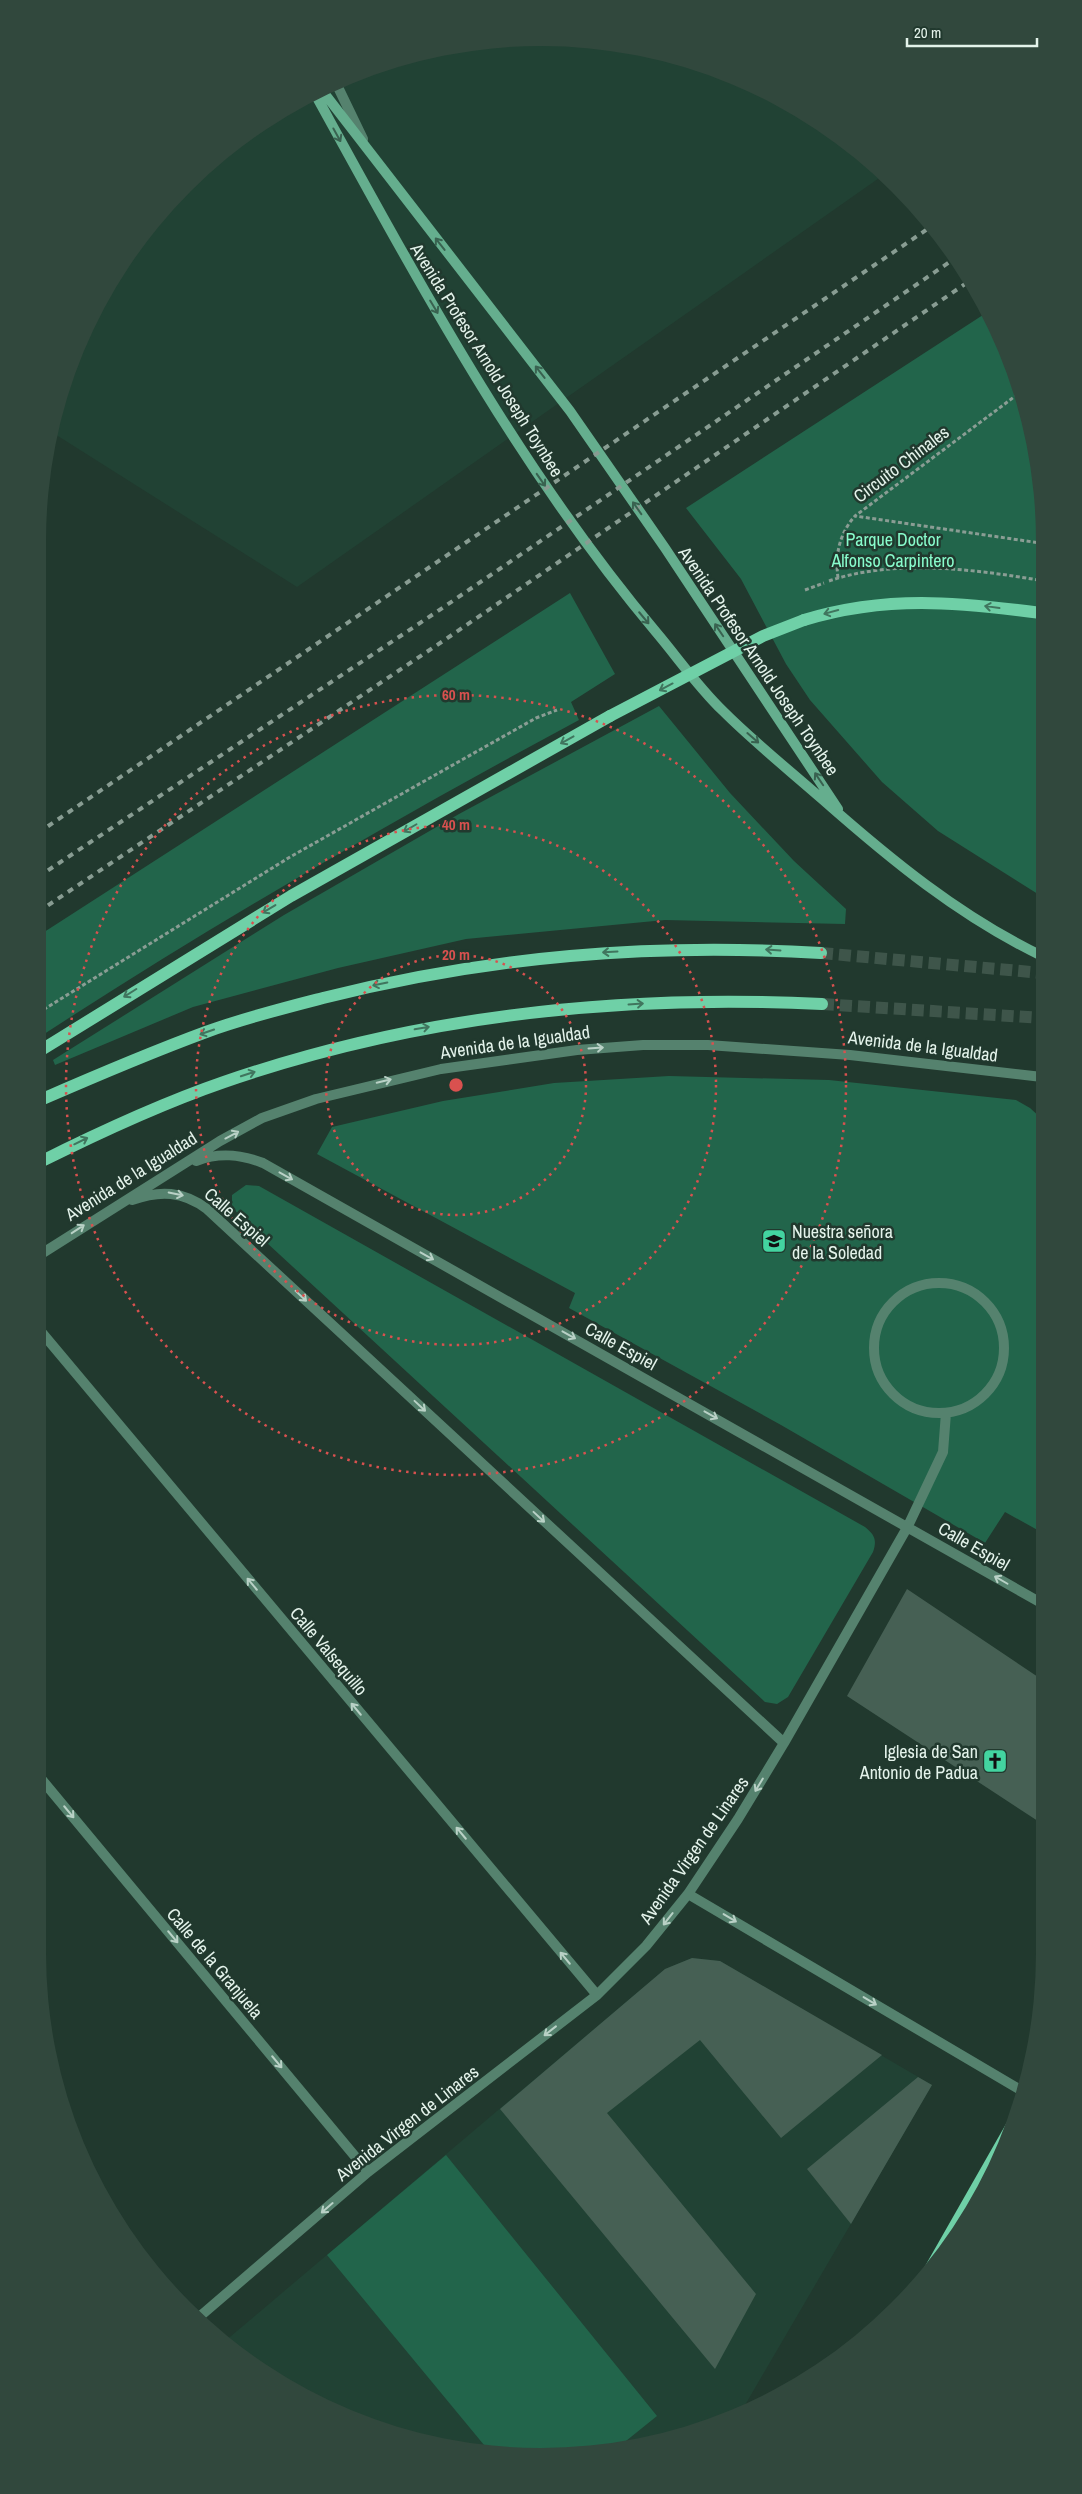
<svg xmlns="http://www.w3.org/2000/svg" width="1082" height="2494" viewBox="0 0 1082 2494" font-family="'Archivo Narrow',sans-serif">
  <rect width="100%" height="100%" fill="#21392e"/>
  <path fill="#214234" d="M508,39L607,42L703,64L764,90L847,141L882,176L297,587L50,431L64,379L105,289L163,209L235,141L319,89L411,55Z
    M692,1958L720,1961L932,2085L741,2412L703,2430L639,2447L541,2456L443,2447L379,2430L290,2389L234,2352L224,2342L665,1969Z"/>
  <path fill="#22654b" d="M986,313L1006,348L1040,475L1041,896L938,831L882,782L810,700L786,664L741,579L686,508Z
    M570,593L615,674L571,702L579,720C395,819 213,924 38,1038V936Z
    M659,706L730,793L794,861L846,909L845,924L665,920L466,939L338,968L193,1007L55,1065L53,1060L284,915L459,814Z
    M669,1076L829,1080L1016,1100L1030,1108L1042,1119L1043,1533L1005,1512L985,1543L781,1425L569,1308L575,1293L317,1154L332,1127L443,1101L554,1083Z
    M246,1185L259,1186L865,1527C875,1535 877,1540 873,1552L788,1697L777,1704L765,1702L241,1219L232,1205V1195Z
    M446,2155L657,2416L616,2449L541,2456L489,2451L327,2255Z"/>
  <path fill="#466054" d="M907,1589L1044,1681V1825L847,1696Z
    M692,1958L720,1961L882,2055L781,2138L700,2040L607,2113L756,2294L715,2369L500,2109L665,1969Z
    M918,2077L932,2085L851,2224L807,2169Z"/>
  <g fill="none" stroke-linecap="round" stroke-linejoin="round">
    <path stroke="#3e554a" stroke-width="12" stroke-dasharray="12 6" stroke-linecap="butt" d="M821,953L1042,973
      M822,1004L1042,1018"/>
    <path stroke="#8a9d94" stroke-width="3" stroke-dasharray="4 2.5" stroke-linecap="butt" d="M1018,394L855,516L1040,543
      M838,578C835,555 839,534 855,516
      M829,581C893,559 973,569 1038,580
      M38,1013L290,857L536,718L557,710"/>
    <path stroke="#55826e" stroke-width="10" d="M336,83L363,139
      M196,1161C219,1152 240,1154 263,1163L1043,1604
      M132,1200C160,1190 183,1191 207,1209L784,1743
      M38,1256L220,1141L262,1118L316,1099L441,1069L577,1050L643,1045H708L850,1055L1042,1077
      M874 1348a65 65 0 1 1 130 0a65 65 0 1 1-130 0Z
      M38,1328L597,1995
      M38,1775L368,2172
      M688,1894L1024,2092
      M198,2318L368,2172L597,1995L646,1946L688,1894L738,1819L784,1743L908,1526L943,1452L946,1413"/>
    <path stroke="#65ae8e" stroke-width="10" d="M321,89L570,411L665,548L838,809
      M314,92C417,279 518,468 656,632C678,658 698,687 723,711C754,742 789,770 822,799C890,859 959,916 1042,956"/>
    <path stroke="#6fd0a7" stroke-width="12" d="M804,620C886,595 957,602 1041,613
      M38,1052L291,896L610,716
      M38,1101C93,1077 149,1053 206,1032C244,1018 284,1008 323,998C489,956 650,943 821,953
      M38,1163C98,1133 160,1104 224,1082C418,1015 618,994 822,1004
      M928,2273L1018,2115"/>
    <path stroke="#889c92" stroke-width="4" stroke-dasharray="6 6" stroke-linecap="butt" d="M38,833L932,226
      M38,877L435,613L954,259
      M38,912L446,639L968,282"/>
    <path stroke="#8a9d94" stroke-width="3" stroke-dasharray="4 2.5" stroke-linecap="butt" d="M805,590L824,583"/>
    <path stroke="#6fd0a7" stroke-width="12" d="M610,716L763,636L804,620"/>
  </g>
  <defs><path id="oneway-shaft" d="M-6 0H5M1.5-3L5.5 0L1.5 3" fill="none" stroke-width="1.6" stroke-linecap="round" stroke-linejoin="round" transform="scale(1.25)"/></defs>
  <g stroke="#396250">
    <use href="#oneway-shaft" transform="translate(337 135) rotate(61)"/>
    <use href="#oneway-shaft" transform="translate(440 244) rotate(-128)"/>
    <use href="#oneway-shaft" transform="translate(434 307) rotate(59)"/>
    <use href="#oneway-shaft" transform="translate(540 372) rotate(-128)"/>
    <use href="#oneway-shaft" transform="translate(541 480) rotate(55)"/>
    <use href="#oneway-shaft" transform="translate(637 508) rotate(-125)"/>
    <use href="#oneway-shaft" transform="translate(644 618) rotate(50)"/>
    <use href="#oneway-shaft" transform="translate(719 630) rotate(-124)"/>
    <use href="#oneway-shaft" transform="translate(753 738) rotate(41)"/>
    <use href="#oneway-shaft" transform="translate(819 779) rotate(-124)"/>
  </g>
  <g stroke="#40755e">
    <use href="#oneway-shaft" transform="translate(992 607) rotate(-172)"/>
    <use href="#oneway-shaft" transform="translate(831 612) rotate(165)"/>
    <use href="#oneway-shaft" transform="translate(666 687) rotate(152)"/>
    <use href="#oneway-shaft" transform="translate(567 740) rotate(151)"/>
    <use href="#oneway-shaft" transform="translate(410 828) rotate(150)"/>
    <use href="#oneway-shaft" transform="translate(269 909) rotate(149)"/>
    <use href="#oneway-shaft" transform="translate(773 950) rotate(-176)"/>
    <use href="#oneway-shaft" transform="translate(610 952) rotate(177)"/>
    <use href="#oneway-shaft" transform="translate(380 984) rotate(168)"/>
    <use href="#oneway-shaft" transform="translate(130 993) rotate(148)"/>
    <use href="#oneway-shaft" transform="translate(636 1004) rotate(-4)"/>
    <use href="#oneway-shaft" transform="translate(422 1028) rotate(-10)"/>
    <use href="#oneway-shaft" transform="translate(207 1032) rotate(161)"/>
    <use href="#oneway-shaft" transform="translate(248 1074) rotate(-18)"/>
    <use href="#oneway-shaft" transform="translate(81 1141) rotate(-26)"/>
  </g>
  <g stroke="#b9d1c6">
    <use href="#oneway-shaft" transform="translate(596 1048) rotate(-4)"/>
    <use href="#oneway-shaft" transform="translate(384 1081) rotate(-13)"/>
    <use href="#oneway-shaft" transform="translate(232 1135) rotate(-28)"/>
    <use href="#oneway-shaft" transform="translate(286 1176) rotate(29)"/>
    <use href="#oneway-shaft" transform="translate(176 1194) rotate(12)"/>
    <use href="#oneway-shaft" transform="translate(78 1229) rotate(-33)"/>
    <use href="#oneway-shaft" transform="translate(427 1256) rotate(29)"/>
    <use href="#oneway-shaft" transform="translate(301 1296) rotate(43)"/>
    <use href="#oneway-shaft" transform="translate(569 1335) rotate(29)"/>
    <use href="#oneway-shaft" transform="translate(420 1406) rotate(43)"/>
    <use href="#oneway-shaft" transform="translate(711 1415) rotate(29)"/>
    <use href="#oneway-shaft" transform="translate(539 1517) rotate(43)"/>
    <use href="#oneway-shaft" transform="translate(1001 1580) rotate(-150)"/>
    <use href="#oneway-shaft" transform="translate(252 1584) rotate(-130)"/>
    <use href="#oneway-shaft" transform="translate(356 1709) rotate(-130)"/>
    <use href="#oneway-shaft" transform="translate(759 1785) rotate(121)"/>
    <use href="#oneway-shaft" transform="translate(69 1812) rotate(50)"/>
    <use href="#oneway-shaft" transform="translate(461 1833) rotate(-130)"/>
    <use href="#oneway-shaft" transform="translate(730 1918) rotate(31)"/>
    <use href="#oneway-shaft" transform="translate(668 1919) rotate(128)"/>
    <use href="#oneway-shaft" transform="translate(173 1937) rotate(50)"/>
    <use href="#oneway-shaft" transform="translate(565 1958) rotate(-130)"/>
    <use href="#oneway-shaft" transform="translate(870 2001) rotate(31)"/>
    <use href="#oneway-shaft" transform="translate(550 2031) rotate(142)"/>
    <use href="#oneway-shaft" transform="translate(277 2062) rotate(50)"/>
    <use href="#oneway-shaft" transform="translate(327 2208) rotate(139)"/>
  </g>
  <g fill="none" stroke="#d9514f" stroke-width="2.5" stroke-dasharray="2.5 5">
    <circle cx="456" cy="1085" r="130"/>
    <circle cx="456" cy="1085" r="260"/>
    <circle cx="456" cy="1085" r="390"/>
  </g>
  <defs>
    <symbol id="school-square" viewBox="-11 -11 22 22"><rect x="-9" y="-9" width="18" height="18" rx="4" fill="#43d4a0" stroke="#21392e"/><path d="M0-5L7-2L0 1L-7-2ZM-4 1L0 2.5L4 1V4Q0 6-4 4Z" fill="#111"/></symbol>
    <symbol id="church-square" viewBox="-11 -11 22 22"><rect x="-9" y="-9" width="18" height="18" rx="4" fill="#43d4a0" stroke="#21392e"/><path d="M-1.2-6h2.4v3.5h3.3v2.4h-3.3V6h-2.4V-.1h-3.3v-2.4h3.3Z" fill="#111"/></symbol>
  </defs>
  <g fill-rule="evenodd">
    <use href="#school-square" x="760" y="1227" width="28" height="28"/>
    <use href="#church-square" x="981" y="1747" width="28" height="28"/>
  </g>
  <g text-anchor="middle" dominant-baseline="central" stroke-width="5" stroke-linejoin="round" paint-order="stroke">
    <g font-size="18" fill="#e4f3eb" stroke="#21392e">
      <text transform="translate(487 360) rotate(58)">Avenida Profesor Arnold Joseph Toynbee</text>
      <text transform="translate(901 464) rotate(-37)">Circuito Chinales</text>
      <text transform="translate(759 661) rotate(56)">Avenida Profesor Arnold Joseph Toynbee</text>
      <text transform="translate(515 1042) rotate(-8)">Avenida de la Igualdad</text>
      <text transform="translate(923 1046) rotate(7)">Avenida de la Igualdad</text>
      <text transform="translate(131 1176) rotate(-32)">Avenida de la Igualdad</text>
      <text transform="translate(237 1217) rotate(41)">Calle Espiel</text>
      <text transform="translate(621 1346) rotate(29)">Calle Espiel</text>
      <text transform="translate(974 1546) rotate(30)">Calle Espiel</text>
      <text transform="translate(329 1651) rotate(50)">Calle Valsequillo</text>
      <text transform="translate(694 1850) rotate(-55)">Avenida Virgen de Linares</text>
      <text transform="translate(215 1963) rotate(50)">Calle de la Granjuela</text>
      <text transform="translate(407 2123) rotate(-38)">Avenida Virgen de Linares</text>
    </g>
    <g font-size="18" fill="#88fccc" stroke="#21392e">
      <text x="893" y="539">Parque Doctor<tspan x="893" dy="21">Alfonso Carpintero</tspan></text>
    </g>
    <g font-size="18" fill="#e4f3eb" stroke="#21392e" text-anchor="start">
      <text x="792" y="1231">Nuestra señora<tspan x="792" dy="21">de la Soledad</tspan></text>
      <text x="978" y="1751" text-anchor="end">Iglesia de San<tspan x="978" dy="21">Antonio de Padua</tspan></text>
    </g>
  </g>
  <path d="M0 0H1082V2494H0ZM541 46H541A495 495 0 0 1 1036 541V1953A495 495 0 0 1 541 2448H541A495 495 0 0 1 46 1953V541A495 495 0 0 1 541 46Z" fill="#31483d" fill-rule="evenodd"/>
  <circle cx="456" cy="1085" r="8" fill="#d9514f" stroke="#21392e" stroke-width="2.5"/>
  <g font-size="15" text-anchor="middle" font-weight="bold" fill="#d9514f" stroke="#21392e" stroke-width="5" stroke-linejoin="round" paint-order="stroke">
    <text x="456" y="700">60 m</text>
    <text x="456" y="830">40 m</text>
    <text x="456" y="960">20 m</text>
  </g>
  <path d="M907 38v8h130v-8" fill="none" stroke="#e4f3eb" stroke-width="2.5"/>
  <text x="914" y="38" font-size="15" fill="#e4f3eb" stroke="#21392e" stroke-width="4" paint-order="stroke">20 m</text>
</svg>
